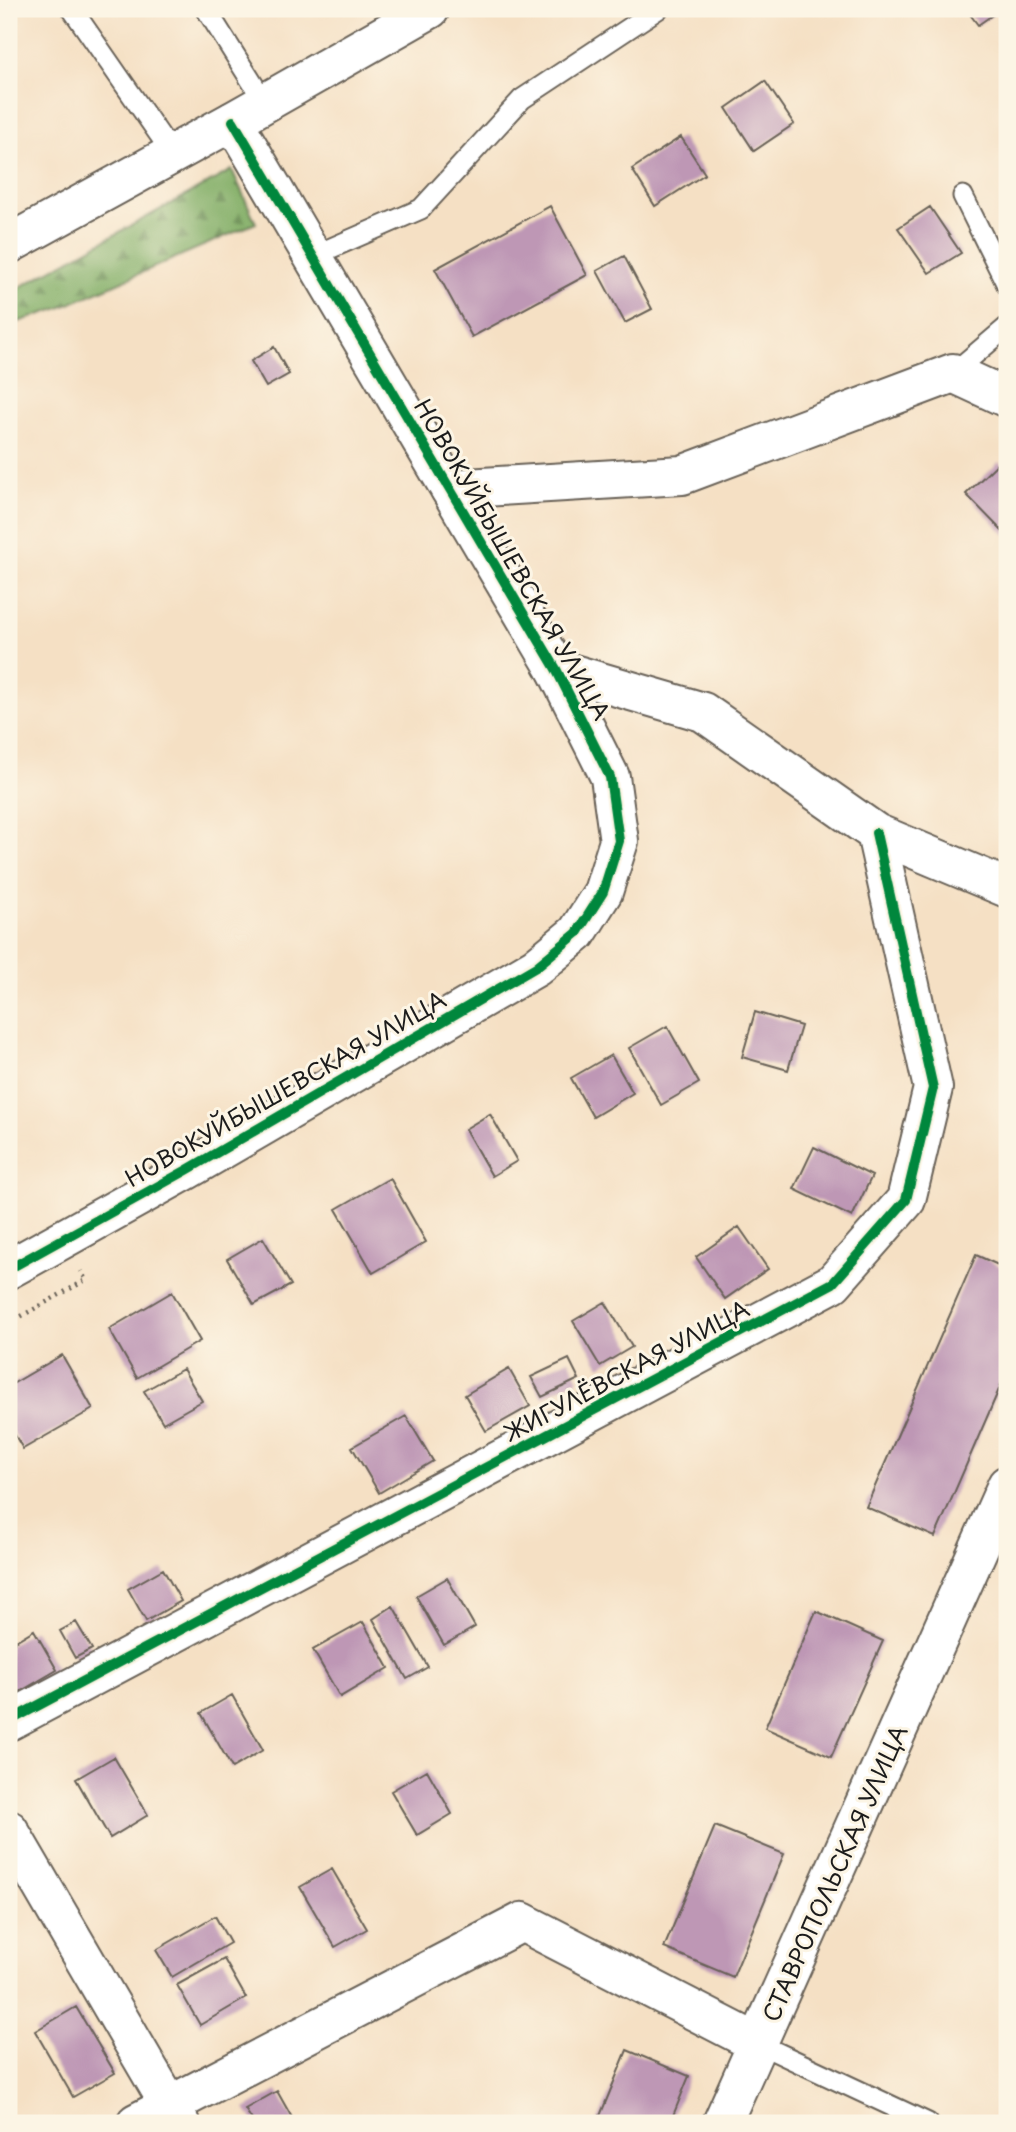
<svg xmlns="http://www.w3.org/2000/svg" width="1016" height="2132" viewBox="0 0 1016 2132" font-family="'Playpen Sans',sans-serif">
  <defs>
    <pattern id="forest-firs" width="22" height="20" patternUnits="userSpaceOnUse" patternTransform="scale(1.75)"><rect width="22" height="20" fill="#83af67"/><path d="M5 1l3.5 6h-7zM16 11l3.5 6h-7z" fill="#6a8e54"/></pattern>
  </defs>
  <rect width="100%" height="100%" fill="#fcf5e5"/>
  <filter id="ink" filterUnits="userSpaceOnUse"><feTurbulence type="fractalNoise" baseFrequency=".0143" numOctaves="2"/><feDisplacementMap in="SourceGraphic" scale="14" xChannelSelector="R" yChannelSelector="G"/><feConvolveMatrix kernelMatrix="1 2 1 2 8 2 1 2 1" color-interpolation-filters="sRGB"/></filter>
  <filter id="wash" filterUnits="userSpaceOnUse"><feTurbulence type="fractalNoise" baseFrequency=".00686" numOctaves="4" result="noise"/><feDisplacementMap in="SourceGraphic" scale="28" xChannelSelector="R" yChannelSelector="G"/><feGaussianBlur stdDeviation="1.57" result="paint"/><feColorMatrix in="noise" values="0 0 0 0 0 0 0 0 0 0 0 0 0 0 0 0 0 1.4 0 .05"/><feComposite in="paint" operator="in"/></filter>
  <g filter="url(#wash)">
    <rect width="100%" height="100%" fill="#f5e0c4"/>
    <path fill="url(#forest-firs)" stroke="#506642" stroke-width="2" d="M232,170L256,223L60,308L9,325V293Z"/>
    <g id="blocks">
      <path fill="#be97b5" d="M966,9H1001L978,25Z
        M765,81L794,124L754,151L726,108Z
        M681,137L705,174L655,206L632,169Z
        M550,206L587,275L472,337L435,269Z
        M930,207L961,253L929,273L898,228Z
        M624,256L652,309L625,323L597,271Z
        M274,347L289,374L266,387L251,361Z
        M999,462L1007,471V536L966,494Z
        M755,1012L801,1026L788,1070L742,1057Z
        M667,1026L699,1083L661,1105L629,1048Z
        M611,1055L633,1093L593,1117L571,1078Z
        M490,1114L517,1161L492,1176L465,1129Z
        M814,1147L872,1176L852,1217L794,1189Z
        M390,1178L426,1242L373,1273L336,1209Z
        M739,1227L768,1269L725,1299L696,1257Z
        M263,1238L291,1285L254,1305L227,1259Z
        M976,1255L1007,1269V1371L935,1537L866,1507Z
        M172,1292L200,1341L137,1378L109,1329Z
        M605,1302L632,1347L600,1366L573,1321Z
        M62,1355L93,1409L23,1449L9,1425V1386Z
        M569,1359L579,1379L542,1397L531,1377Z
        M183,1369L202,1401L163,1423L144,1391Z
        M509,1369L530,1406L486,1431L465,1395Z
        M406,1416L433,1461L379,1493L352,1447Z
        M163,1569L181,1601L146,1621L128,1589Z
        M447,1578L475,1627L444,1645L416,1596Z
        M393,1606L428,1667L407,1679L373,1619Z
        M816,1611L883,1641L831,1757L765,1728Z
        M76,1622L92,1649L75,1658L60,1631Z
        M363,1622L389,1668L340,1697L313,1650Z
        M34,1630L57,1670L16,1694L9,1682V1645Z
        M232,1695L263,1750L232,1768L201,1713Z
        M114,1757L148,1815L110,1838L76,1779Z
        M427,1770L452,1814L417,1835L391,1791Z
        M715,1826L784,1854L733,1977L664,1948Z
        M332,1869L367,1929L335,1947L300,1887Z
        M215,1916L230,1943L172,1977L156,1950Z
        M224,1959L246,1998L200,2025L177,1985Z
        M76,2007L115,2073L73,2097L35,2031Z
        M627,2050L689,2076L670,2123H597Z
        M277,2091L295,2123H254L245,2109Z"/>
    </g>
  </g>
  <g filter="url(#ink)">
    <use href="#blocks" fill-opacity="0" stroke="#686157" stroke-width="2"/>
    <g fill="none" stroke-linecap="round" stroke-linejoin="round">
      <defs>
        <path id="lane" d="M72,9L172,153
          M206,9L265,103
          M963,196L1007,285
          M313,256L421,209L522,99L658,9
          M953,373L1007,327
          M757,2043L928,2123"/>
        <path id="street" d="M450,489L682,475L953,373L1007,398
          M556,669L703,712L876,833L1007,888
          M9,1721L833,1283L906,1200L933,1088L876,833
          M9,1830L180,2123
          M136,2123L522,1922L757,2043
          M722,2123L1007,1485"/>
        <path id="secondary" d="M9,1269L187,1170L536,967L577,933L603,892L619,841L610,777L556,669L233,121"/>
        <path id="primary" d="M9,244L233,121L430,9"/>
      </defs>
      <use href="#lane" stroke="#686157" stroke-width="23"/>
      <use href="#street" stroke="#686157" stroke-width="42"/>
      <use href="#secondary" stroke="#686157" stroke-width="42"/>
      <use href="#primary" stroke="#686157" stroke-width="42"/>
      <path stroke="#686157" stroke-width="4.5" stroke-dasharray="2 5" stroke-linecap="butt" d="M9,1323L86,1280L81,1271"/>
      <use href="#lane" stroke="#fff" stroke-width="19"/>
      <use href="#street" stroke="#fff" stroke-width="38"/>
      <use href="#secondary" stroke="#fff" stroke-width="38"/>
      <use href="#primary" stroke="#fff" stroke-width="38"/>
      <defs>
        <path id="cycleway" d="M9,1269L187,1170L536,967L577,933L603,892L619,841L610,777L556,669L233,121
          M9,1721L833,1283L906,1200L933,1088L876,833"/>
      </defs>
      <use href="#cycleway" stroke="#fcf5e5" stroke-width="15"/>
      <use href="#cycleway" stroke="#00873e" stroke-width="10"/>
    </g>
  </g>
  <g text-anchor="middle" dominant-baseline="central" stroke-width="6" stroke-linejoin="round" paint-order="stroke">
    <g font-size="23" fill="#1c1c1c" stroke="#fcf5e5">
      <text transform="translate(513 559) rotate(60)">НОВОКУЙБЫШЕВСКАЯ УЛИЦА</text>
      <text transform="translate(285 1088) rotate(-30)">НОВОКУЙБЫШЕВСКАЯ УЛИЦА</text>
      <text transform="translate(626 1370) rotate(-28)">ЖИГУЛЁВСКАЯ УЛИЦА</text>
      <text transform="translate(834 1873) rotate(-66)">СТАВРОПОЛЬСКАЯ УЛИЦА</text>
    </g>
  </g>
  <rect width="1016" height="2132" fill="none" stroke="#fcf5e5" stroke-width="35"/>
</svg>
